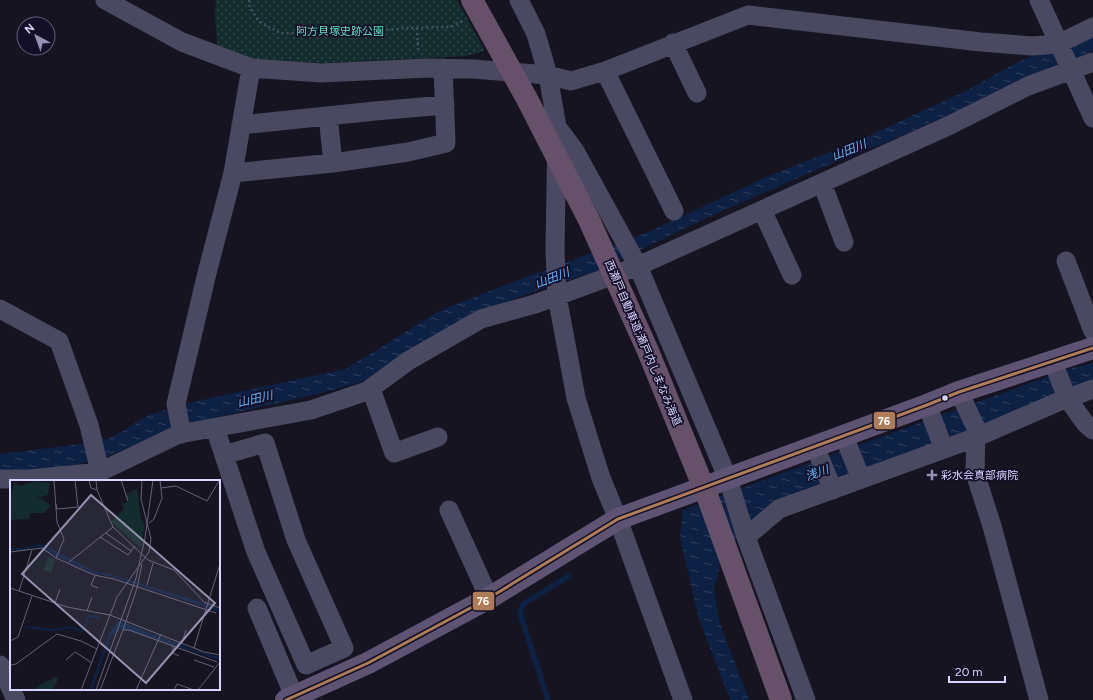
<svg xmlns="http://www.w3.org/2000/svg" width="1093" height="700" viewBox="0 0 1093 700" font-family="Figtree,'Noto Sans JP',sans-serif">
  <defs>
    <pattern id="park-dots" width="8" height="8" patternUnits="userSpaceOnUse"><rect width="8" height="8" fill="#132c2d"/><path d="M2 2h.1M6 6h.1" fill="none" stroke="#354a4c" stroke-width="1.8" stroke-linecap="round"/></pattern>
    <pattern id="water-ripples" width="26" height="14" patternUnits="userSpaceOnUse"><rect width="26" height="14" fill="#0d2144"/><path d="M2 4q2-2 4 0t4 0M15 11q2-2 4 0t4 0" fill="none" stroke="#304060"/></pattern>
  </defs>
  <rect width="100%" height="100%" fill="#161421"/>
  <path fill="url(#park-dots)" d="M216,0H457L485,51L466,56L327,63L257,60L218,52L215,16Z"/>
  <path fill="url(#water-ripples)" d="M1093,32V51L883,144L818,169L700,221L599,270L519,297L453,325L365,381L321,393L217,417L146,440L109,456L69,467L0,472V454L81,444L113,437L149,415L188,403L346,369L441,310L516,281L651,231L766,177L853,143L966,91L1020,61Z
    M1093,363V384L1055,396L737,538L722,559L714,589L719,621L749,700H730L699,619L680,538L683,510L850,448L1069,369Z"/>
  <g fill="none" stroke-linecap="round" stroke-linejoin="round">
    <path stroke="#0d2144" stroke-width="5.5" d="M548,700L520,613L523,604L569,576"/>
    <path stroke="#44505f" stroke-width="2.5" stroke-dasharray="2 3" stroke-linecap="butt" d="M249,0V5L258,21L280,33H345L408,28L451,27L462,21
      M417,28L418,49"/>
    <path stroke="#4a4962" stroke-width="19" d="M105,0L182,42L251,68L321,73L427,68L473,69L548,75L571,81L605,71L748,15L981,42L1032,46L1058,44L1093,27
      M519,0L536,34L548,75L557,127L555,250L557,296L576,398L601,478L618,519L683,700
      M1039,0L1093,118
      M673,43L697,93
      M605,71L674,211
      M328,116L333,163
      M241,125L375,111L445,105
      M557,127L575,151L638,266L728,479L746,537
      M233,173L333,163L408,152L446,143L443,68
      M822,183L844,242
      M762,210L792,275
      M1066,261L1093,331
      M0,309L59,341L89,425L100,472
      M1053,362L1067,398L1085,423L1093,430
      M371,389L394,453L438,437
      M959,392L976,428L975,473L992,526L1039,700
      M927,405L944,449
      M215,428L256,552L306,665L344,648L296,540L265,443L224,455
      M182,434L176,404L207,273L233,173L251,68
      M844,436L861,479
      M815,447L833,490
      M0,479H30L100,472L179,434L311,410L367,391L408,361L481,319L535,304L638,266L948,126L1028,86L1093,62
      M449,510L489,598
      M257,608L294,696
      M0,665L16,700
      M806,700L746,537L779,509L977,437L1060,401L1093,389"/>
    <path stroke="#5e5373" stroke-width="22" d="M286,700L368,663L489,598L618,519L927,405L959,392L1093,348"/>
    <path stroke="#67516a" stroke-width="22" d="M472,0L527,99L589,220L648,351L708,498L781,700"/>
    <defs>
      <path id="bus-1" d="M286,700L368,663L489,598L618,519L927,405L959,392L1093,348"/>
    </defs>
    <use href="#bus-1" stroke="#130f26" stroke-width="6"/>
    <use href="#bus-1" stroke="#b07c57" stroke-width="3"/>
  </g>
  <circle fill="#d9d4ff" stroke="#130f26" stroke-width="1.5" cx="945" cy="398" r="3.5"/>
  <path fill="#9591b1" stroke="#130f26" stroke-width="1.5" d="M930 469h4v4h4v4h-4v4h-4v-4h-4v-4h4z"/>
  <g text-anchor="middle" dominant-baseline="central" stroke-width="3.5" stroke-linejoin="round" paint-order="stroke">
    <g font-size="11" fill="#5fe0c0" stroke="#130f26">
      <text x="340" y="31">阿方貝塚史跡公園</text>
    </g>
    <g font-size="11" fill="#d9d4ff" stroke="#130f26">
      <text transform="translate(643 343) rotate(67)">西瀬戸自動車道;瀬戸内しまなみ海道</text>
    </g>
    <g font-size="11" fill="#d9d4ff" stroke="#130f26" text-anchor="start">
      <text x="941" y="475">彩水会真部病院</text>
    </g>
    <g font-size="12" font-style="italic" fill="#62b6ff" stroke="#130f26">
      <text transform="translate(849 150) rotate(-22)">山田川</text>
      <text transform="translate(552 278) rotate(-21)">山田川</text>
      <text transform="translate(255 399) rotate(-13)">山田川</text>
      <text transform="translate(817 473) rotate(-20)">浅川</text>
    </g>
  </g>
  <g transform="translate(10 480)">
    <rect width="210" height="210" fill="#161421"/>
    <path d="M38,77L45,79L41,93L34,90Z" fill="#132c2d"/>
    <path d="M26,1L40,3L38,15L26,18L32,19L41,26L34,33H20L19,39L1,40L0,19L4,3L11,6Z" fill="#132c2d"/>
    <path d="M45,197L48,199L43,210H22Z" fill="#132c2d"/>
    <path d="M127,9L131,38L135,45L131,68L101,42L114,29L112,24L119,21L116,14Z" fill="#132c2d"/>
    <path d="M33,64L84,91L100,94L191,122L210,129V132L100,96L85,94L43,75L31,66ZM108,140L187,171L210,177V180L112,149L101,156L82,210H79L99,154Z" fill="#0d2144"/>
    <path fill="none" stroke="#0d2144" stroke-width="2" d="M0,69H15L29,65L37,69M15,147L43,150L61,147L72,151L79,136L89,137"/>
    <path fill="none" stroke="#64617a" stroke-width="1" d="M44,0L47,42L54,59L46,78M79,0L81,8L87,10M86,0L87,10L103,47L138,80L164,90L194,122L210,128M111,0L118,21M151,8L166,6L197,21L209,1M46,24L47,29L68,27L65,0M139,43L144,39L152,18L150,0M96,53L121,71M90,57L118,75L125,66M0,72L32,68L46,78L84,95L104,99L206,133M59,82L103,47M85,96L81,105L88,108M137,105L143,83M0,108L57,127L100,135L194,172L210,175M9,111L22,70M45,123L50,109M77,131L82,117M113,150L127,108L132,84M0,161L8,157L22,116M172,163L176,150M163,165V173L169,176M184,168L210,84M56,180L65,172L82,183M184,180L204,187M0,185L6,184L47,154L71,161L87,169M71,210L107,117L139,72L141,59L131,19L132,0M86,210L126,98L135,58L143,0M90,210L113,150H119L207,182M126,210L151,154M164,210L167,204L184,210M188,210L210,182"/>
    <path fill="#9591b1" fill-opacity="0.15" stroke="#9591b1" stroke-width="2" d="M81,15L205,123L136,203L12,94Z"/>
    <rect width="210" height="210" fill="none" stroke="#d9d4ff" stroke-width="2"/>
  </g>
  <g stroke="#130f26" stroke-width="1.5">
    <rect x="873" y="411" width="23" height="19" rx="4" fill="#b07c57"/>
    <rect x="472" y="591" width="23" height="20" rx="4" fill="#b07c57"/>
  </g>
  <g font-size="11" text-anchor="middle" font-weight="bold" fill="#fff">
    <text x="884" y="425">76</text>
    <text x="483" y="605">76</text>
  </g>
  <g transform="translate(36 36) rotate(319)"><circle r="19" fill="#130f26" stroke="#625e7d"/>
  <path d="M0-3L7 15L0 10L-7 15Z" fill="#9591b1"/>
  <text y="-6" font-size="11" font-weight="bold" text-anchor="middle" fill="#d9d4ff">N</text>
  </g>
  <path d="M949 676v6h56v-6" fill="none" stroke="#d9d4ff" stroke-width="2"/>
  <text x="955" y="676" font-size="12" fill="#d9d4ff" stroke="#130f26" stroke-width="3" paint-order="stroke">20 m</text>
</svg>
